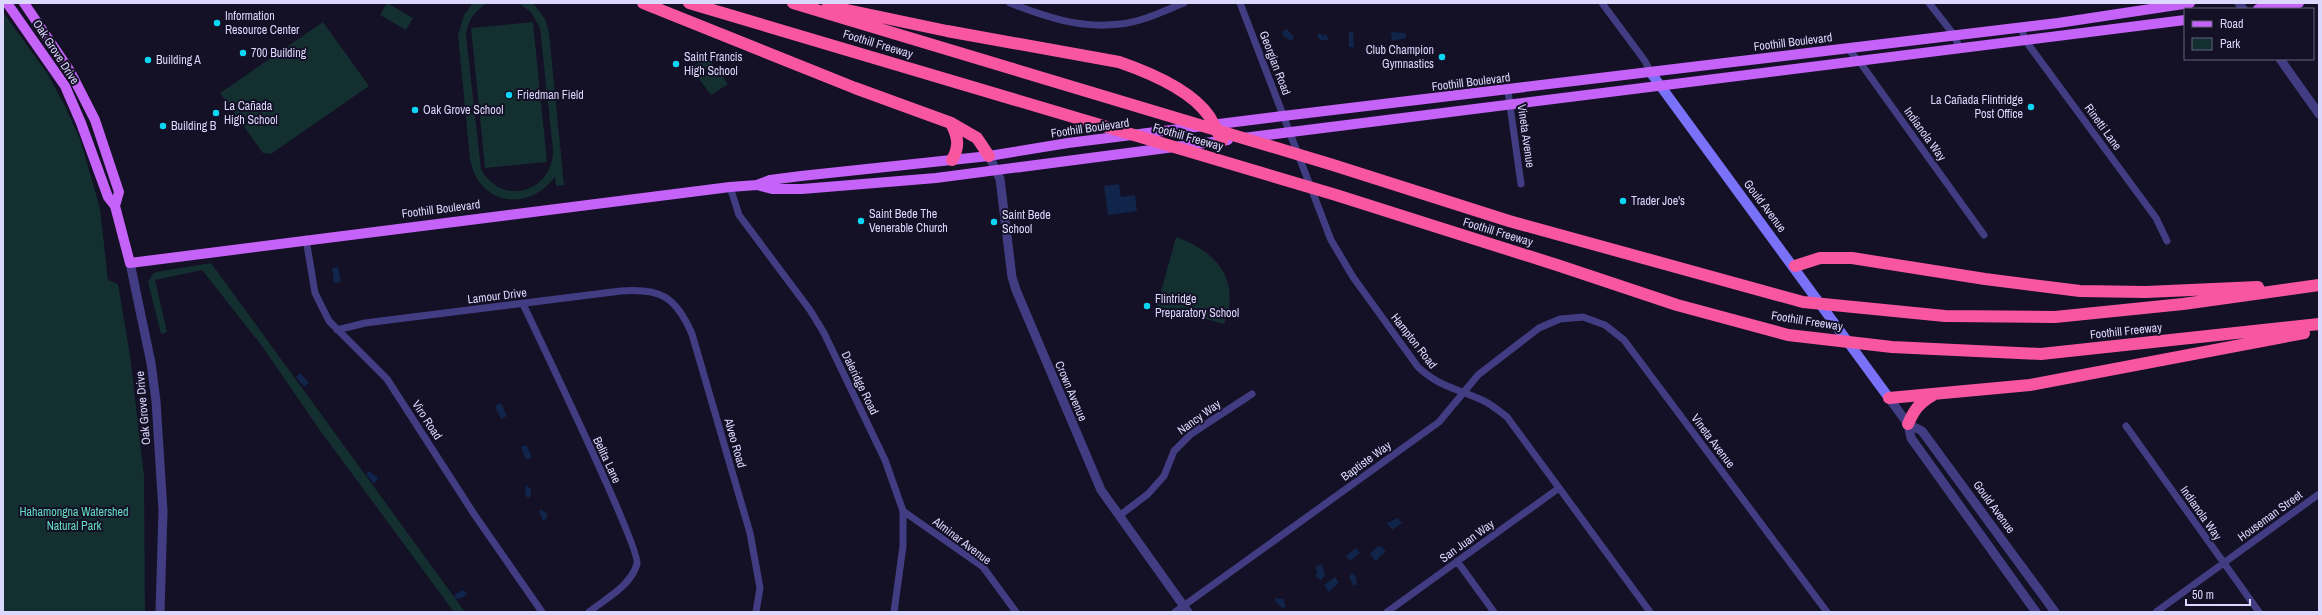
<svg xmlns="http://www.w3.org/2000/svg" width="2322" height="615" viewBox="0 0 2322 615" font-family="'Archivo Narrow',sans-serif">
  <rect width="100%" height="100%" fill="#141026"/>
  <path fill="#132f2f" d="M387,3L413,18L406,30L380,15Z
    M473,3H488C475,10 468,20 466,35L481,169C501,207 553,193 553,150L540,28L531,12L518,3H533L545,19L549,33L564,185L556,186L555,177C528,213 478,205 470,159L458,35L464,15Z
    M3,12L47,73L65,106L80,139L100,208L108,280L118,284L130,355L144,476L145,612H3Z
    M323,22L369,86L271,154L263,153L220,93Z
    M533,22L547,162L485,168L471,28Z
    M707,57L728,84L711,95L691,68Z
    M1176,237C1216,251 1242,280 1224,324L1157,306Z
    M211,263L465,612H454L319,429L262,346L202,270L155,280L167,332L161,334L148,282L152,275L156,272Z"/>
  <path fill="#102549" d="M1286,29L1294,36L1292,41L1284,37L1282,32Z
    M1349,32H1353L1354,47H1349Z
    M1391,32L1406,33V38L1392,41Z
    M1320,33L1323,36L1326,34L1329,40H1320L1317,36Z
    M1119,184L1121,197L1135,195L1137,211L1108,215L1104,186Z
    M338,267L341,282L334,283L332,268Z
    M300,373L309,383L304,387L296,377Z
    M501,403L507,416L501,419L495,406Z
    M526,445L532,457L526,460L521,447Z
    M369,471L378,478L376,482L373,483L366,474Z
    M526,485L531,489V496L528,498L525,495Z
    M540,509L548,514L544,522L539,512Z
    M1398,518L1402,523L1392,530L1387,523Z
    M1378,546L1382,547L1386,552L1379,557L1376,562L1370,554Z
    M1356,548L1360,553L1350,561L1346,556Z
    M1322,564L1325,575L1321,580L1315,576L1317,573L1316,566Z
    M1352,573L1356,577L1357,584L1354,586L1349,577Z
    M1335,577L1339,582L1329,592L1324,585Z
    M464,590L467,594L462,598L455,599V594Z
    M1275,598L1283,599L1286,607L1282,608L1275,601Z"/>
  <g fill="none" stroke-linecap="round" stroke-linejoin="round">
    <path stroke="#423d83" stroke-width="7" d="M1010,3C1045,17 1081,29 1120,24C1142,22 1163,11 1184,3
      M1240,3L1331,240L1353,277L1418,367C1439,387 1459,389 1484,401C1492,405 1499,411 1507,417L1650,612
      M1602,3L1645,61L1651,73
      M1929,3L1954,35L1960,49
      M2021,27L2025,40L2156,218L2167,241
      M1847,48L1859,61L1984,235
      M1508,91L1521,184
      M730,187L739,215L810,310L824,333L885,460L903,511V546L894,612
      M306,239L315,293L329,321L387,379L474,514L542,612
      M523,304C537,334 641,549 637,564C631,586 605,599 589,612
      M337,330L365,323L621,291C661,288 676,297 692,334L750,533L760,588L756,612
      M2126,426L2259,612
      M903,511L983,567L1016,612
      M1119,516L1148,494L1164,476L1174,451L1191,434L1252,394
      M1457,561L1494,612
      M1175,612L1439,422L1478,375L1539,328L1560,319L1583,317L1605,325L1624,340L1827,612
      M1387,612L1559,488
      M2156,612L2319,494"/>
    <path stroke="#423d83" stroke-width="9" d="M2239,3L2243,9
      M2280,59L2319,114
      M989,156L1000,179L1012,277L1016,290L1101,490L1188,612
      M130,263L151,363L156,401L163,511L160,612
      M1889,398L1908,424L1911,438L2036,612
      M1908,424L1922,431L2055,612"/>
    <path stroke="#7972f9" stroke-width="10" d="M1651,73L1889,398"/>
    <path stroke="#c562f8" stroke-width="10" d="M7,3L65,86L81,123L108,197L115,206L130,263L730,187L757,185L772,189H802L936,178L1228,140
      M24,3L70,71L95,120L119,192L115,206
      M2258,9L2299,3
      M1243,138L2185,20
      M757,185L770,180L801,176L989,156L1068,143L1283,116L2058,23L2190,3"/>
    <path stroke="#f857a0" stroke-width="12" d="M643,3L855,88L951,123L977,138L989,156
      M689,3L1336,195L1557,265L1677,305L1788,335L1892,347L2041,354L2319,324
      M793,3L1333,165L1509,221L1803,302L1945,316L2055,317L2183,304L2319,285
      M828,6L947,31L1119,62C1148,72 1191,90 1209,116C1214,124 1218,133 1222,141
      M951,123C958,137 960,146 952,160
      M1795,266L1820,258H1852L1985,279L2080,291L2146,292L2258,287
      M1889,398L2030,385L2304,333
      M1908,424C1914,410 1919,403 1933,395"/>
  </g>
  <g fill="#0bd7f5" stroke="#141026" stroke-width="1.5">
    <circle cx="217" cy="23" r="4"/>
    <circle cx="243" cy="53" r="4"/>
    <circle cx="1442" cy="57" r="4"/>
    <circle cx="148" cy="60" r="4"/>
    <circle cx="676" cy="64" r="4"/>
    <circle cx="509" cy="95" r="4"/>
    <circle cx="2031" cy="107" r="4"/>
    <circle cx="415" cy="110" r="4"/>
    <circle cx="216" cy="113" r="4"/>
    <circle cx="163" cy="126" r="4"/>
    <circle cx="1623" cy="201" r="4"/>
    <circle cx="861" cy="221" r="4"/>
    <circle cx="994" cy="222" r="4"/>
    <circle cx="1147" cy="306" r="4"/>
  </g>
  <g text-anchor="middle" dominant-baseline="central" stroke-width="4" stroke-linejoin="round" paint-order="stroke">
    <g font-size="12" fill="#dcd7fd" stroke="#141026" text-anchor="start">
      <text x="225" y="16">Information<tspan x="225" dy="14">Resource Center</tspan></text>
      <text x="1434" y="50" text-anchor="end">Club Champion<tspan x="1434" dy="14">Gymnastics</tspan></text>
      <text x="251" y="53">700 Building</text>
      <text x="684" y="57">Saint Francis<tspan x="684" dy="14">High School</tspan></text>
      <text x="156" y="60">Building A</text>
      <text x="517" y="95">Friedman Field</text>
      <text x="2023" y="100" text-anchor="end">La Cañada Flintridge<tspan x="2023" dy="14">Post Office</tspan></text>
      <text x="224" y="106">La Cañada<tspan x="224" dy="14">High School</tspan></text>
      <text x="423" y="110">Oak Grove School</text>
      <text x="171" y="126">Building B</text>
      <text x="1631" y="201">Trader Joe's</text>
      <text x="869" y="214">Saint Bede The<tspan x="869" dy="14">Venerable Church</tspan></text>
      <text x="1002" y="215">Saint Bede<tspan x="1002" dy="14">School</tspan></text>
      <text x="1155" y="299">Flintridge<tspan x="1155" dy="14">Preparatory School</tspan></text>
    </g>
    <g font-size="12" fill="#dcd7fd" stroke="#141026">
      <text transform="translate(1793 42) rotate(-7)">Foothill Boulevard</text>
      <text transform="translate(878 44) rotate(17)">Foothill Freeway</text>
      <text transform="translate(56 52) rotate(57)">Oak Grove Drive</text>
      <text transform="translate(1275 63) rotate(69)">Georgian Road</text>
      <text transform="translate(1471 82) rotate(-7)">Foothill Boulevard</text>
      <text transform="translate(2103 127) rotate(54)">Rinetti Lane</text>
      <text transform="translate(1090 128) rotate(-8)">Foothill Boulevard</text>
      <text transform="translate(1925 134) rotate(54)">Indianola Way</text>
      <text transform="translate(1526 136) rotate(82)">Vineta Avenue</text>
      <text transform="translate(1188 137) rotate(16)">Foothill Freeway</text>
      <text transform="translate(1765 206) rotate(53)">Gould Avenue</text>
      <text transform="translate(441 209) rotate(-7)">Foothill Boulevard</text>
      <text transform="translate(1498 232) rotate(17)">Foothill Freeway</text>
      <text transform="translate(497 296) rotate(-7)">Lamour Drive</text>
      <text transform="translate(1807 321) rotate(9)">Foothill Freeway</text>
      <text transform="translate(2126 331) rotate(-6)">Foothill Freeway</text>
      <text transform="translate(1414 341) rotate(52)">Hampton Road</text>
      <text transform="translate(860 383) rotate(64)">Daleridge Road</text>
      <text transform="translate(1071 391) rotate(67)">Crown Avenue</text>
      <text transform="translate(143 408) rotate(-95)">Oak Grove Drive</text>
      <text transform="translate(1199 417) rotate(-36)">Nancy Way</text>
      <text transform="translate(427 420) rotate(57)">Viro Road</text>
      <text transform="translate(1713 441) rotate(53)">Vineta Avenue</text>
      <text transform="translate(735 443) rotate(74)">Alveo Road</text>
      <text transform="translate(607 460) rotate(65)">Belita Lane</text>
      <text transform="translate(1366 461) rotate(-36)">Baptiste Way</text>
      <text transform="translate(1994 507) rotate(54)">Gould Avenue</text>
      <text transform="translate(2201 513) rotate(55)">Indianola Way</text>
      <text transform="translate(2270 516) rotate(-36)">Houseman Street</text>
      <text transform="translate(962 541) rotate(37)">Alminar Avenue</text>
      <text transform="translate(1467 541) rotate(-36)">San Juan Way</text>
    </g>
    <g font-size="12" fill="#65dbc1" stroke="#141026">
      <text x="74" y="512">Hahamongna Watershed<tspan x="74" dy="14">Natural Park</tspan></text>
    </g>
  </g>
  <rect width="2322" height="615" fill="none" stroke="#dcd7fd" stroke-width="8"/>
  <rect x="2184" y="8" width="130" height="52" fill="#141026" stroke="#64607c"/>
  <rect x="2192" y="21" width="20" height="6" fill="#c562f8" stroke="#64607c"/>
  <text x="2220" y="28" font-size="12" fill="#dcd7fd">Road</text>
  <rect x="2192" y="38" width="20" height="12" fill="#132f2f" stroke="#64607c"/>
  <text x="2220" y="48" font-size="12" fill="#dcd7fd">Park</text>
  <path d="M2186 599v6h64v-6" fill="none" stroke="#dcd7fd" stroke-width="2"/>
  <text x="2192" y="599" font-size="12" fill="#dcd7fd" stroke="#141026" stroke-width="3" paint-order="stroke">50 m</text>
</svg>
